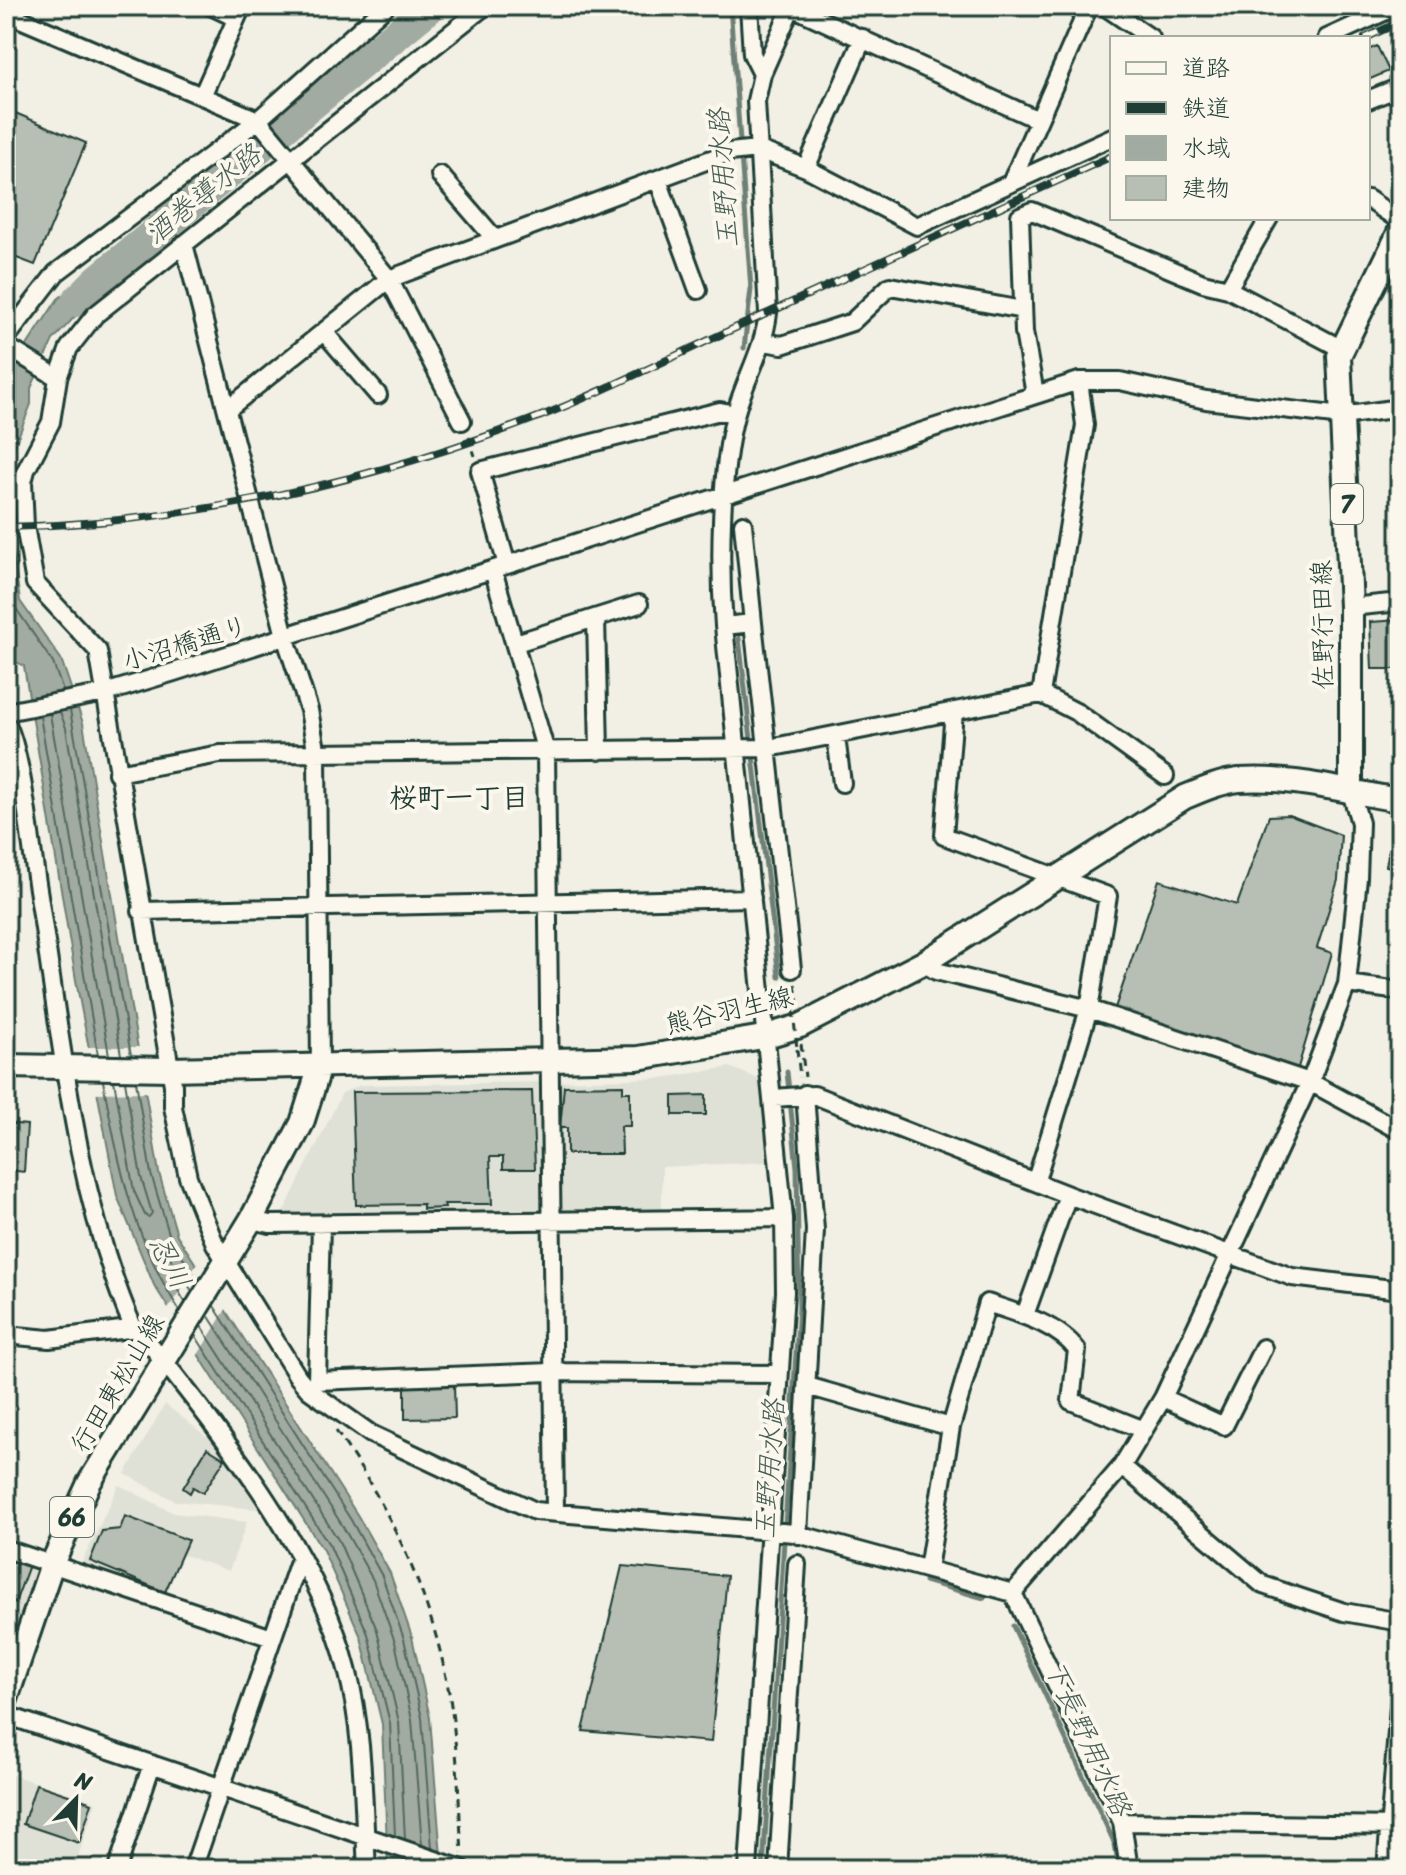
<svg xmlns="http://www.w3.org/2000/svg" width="1406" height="1875" viewBox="0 0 1406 1875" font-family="Sriracha,'Klee One',sans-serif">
  <rect width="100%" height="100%" fill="#f2f0e5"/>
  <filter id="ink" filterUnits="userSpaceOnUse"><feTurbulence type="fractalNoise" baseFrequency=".0125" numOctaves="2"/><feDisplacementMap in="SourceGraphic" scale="16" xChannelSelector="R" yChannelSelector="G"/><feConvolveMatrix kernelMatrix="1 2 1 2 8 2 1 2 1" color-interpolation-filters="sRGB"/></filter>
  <g filter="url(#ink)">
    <path fill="#e0e1d6" d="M730,1067L761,1080L768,1162L662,1167V1209L559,1212L557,1081L662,1078Z
      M541,1082L542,1208L538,1213L282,1215L342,1093L360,1085Z
      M165,1404L220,1447L265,1510L175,1501L125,1474Z
      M119,1485L174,1513L247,1522L229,1571L181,1554L166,1598L79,1568Z
      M6,1554L33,1563L36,1569L6,1659Z
      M6,1773L96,1802L74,1869H6Z"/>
    <path fill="#a2aba1" stroke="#6e7f75" stroke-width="2" d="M110,270L98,284L99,291L53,340L31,388V404L6,468V377L58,299L87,276L93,279Z
      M6,507L20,601L61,659L83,723L159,1173L177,1235L358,1516L390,1573L412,1637L430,1718L442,1869H388L382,1724L361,1637L323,1550L154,1285L117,1196L77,986L24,666L6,657Z"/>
    <path fill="#f2f0e5" d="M85,1047H142L149,1092L93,1093Z
      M199,1261L228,1306L196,1358L166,1312Z"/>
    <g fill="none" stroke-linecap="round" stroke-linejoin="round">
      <path stroke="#536960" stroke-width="2" d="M6,560L13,604L53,663L63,691
        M70,710L131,1055
        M60,712L66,728L121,1055
        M50,714L109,1055
        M40,716L98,1055
        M103,1081C119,1165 132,1237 180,1311
        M114,1081L134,1191L145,1215L149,1217L152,1213L141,1177L125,1081
        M136,1081L151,1174L170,1237L198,1281
        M185,1302L170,1277L164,1256L170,1257L192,1291
        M214,1306L351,1520L382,1576L404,1639L422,1718L432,1848
        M208,1315L342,1525L373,1580L395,1642L412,1720L422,1845
        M201,1326L339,1541L377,1630L399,1722L405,1839
        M195,1335L330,1546L368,1634L390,1723L395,1836"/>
      <path stroke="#6e7f75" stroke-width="5" d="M730,6L751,289L744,348
        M739,638L779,977
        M925,1581L984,1598
        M1013,1626L1115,1844L1119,1869
        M763,1869L799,1307L797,1168L787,1072"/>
      <path stroke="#a2aba1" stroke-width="32" d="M77,301L98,280L431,6"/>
    </g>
    <path fill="#b7beb3" stroke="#1f3d34" stroke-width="2" d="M1377,46L1389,71L1368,80V50Z
      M6,109L86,143L35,265L6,254Z
      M1400,620V669H1372L1370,622Z
      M1289,815L1341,835L1338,880L1317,948L1332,953L1297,1071L1115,1008L1159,880L1237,905L1269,816Z
      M1389,849L1400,850V869L1386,866Z
      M623,1085V1092H630V1126H621L622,1154H567V1128H560L564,1086Z
      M532,1091L535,1169H503V1157H490L492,1204H444L445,1208L423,1209V1204L356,1205L352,1092Z
      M706,1095V1115H673V1096Z
      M6,1123L27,1125L24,1172L8,1170V1178Z
      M454,1385L455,1418L405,1419V1387Z
      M207,1448L225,1459L203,1493L193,1487L190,1493L183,1488Z
      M125,1516L188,1540L165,1592L90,1561L102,1531L120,1529Z
      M6,1556L29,1565L15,1603L6,1599Z
      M622,1566L727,1576L711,1742L583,1731Z
      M36,1784L92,1803L79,1843L23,1824Z"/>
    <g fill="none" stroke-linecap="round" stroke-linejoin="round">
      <defs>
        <path id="minor" d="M211,6L236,18
          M485,6L95,315L69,348L58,378L51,422L26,470L23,482L25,526L35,583L98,651L173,1085V1107L188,1177L215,1244L298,1377L309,1390L371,1434L535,1511L794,1533L1013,1593L1122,1822L1129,1869
          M749,6L752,54L762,74
          M1104,6L1151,38
          M1353,6L1369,19
          M792,7L1036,119
          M6,13L258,120L389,279L462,421
          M1327,38L1397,6
          M202,96L242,6
          M1368,100L1400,87
          M806,168L863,38
          M440,175L495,239
          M658,180L698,290
          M1011,183L1089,6
          M1368,199L1400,221
          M1269,218L1228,289L1342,349
          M184,244L285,636L309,710L317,755L320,1066
          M324,332L378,395
          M6,338L56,273L258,120L386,6
          M764,342L782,345L852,322L890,286L1023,310
          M6,346L58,378
          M1035,394L1024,332L1020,216L1032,211L1203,283L1228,289
          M229,408L389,279L730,152L757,149L806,168L917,226L1112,137
          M743,524L753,623
          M507,565L480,471L720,411L735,414
          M493,570L546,752L555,1512
          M1351,607L1400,602
          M596,618L599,751
          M724,626L753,623L792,969
          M516,643L639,604
          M1041,694L1085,425L1079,381
          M954,711L944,836L1108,896L1089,1009L1036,1180
          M6,712L105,693L174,672L1079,381H1120L1206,400L1342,416L1400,408
          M6,722C23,758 30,841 37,883C61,1032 73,1187 133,1327
          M836,737L842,783
          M117,773L220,754L769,748L1041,694L1078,713L1165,776
          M141,911L752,898
          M923,963L936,971L1089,1009L1310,1082L1400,1131
          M1347,984L1400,991
          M774,1098L814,1095L1068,1195L1292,1277L1400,1290
          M251,1220L270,1224L784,1218
          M1025,1315L1068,1195
          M6,1335L49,1339L137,1328C213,1421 318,1552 347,1669C364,1734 363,1802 367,1869
          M317,1381L321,1224
          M807,1386L951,1427
          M309,1390L317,1381L551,1372L779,1374
          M1163,1398L1224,1426L1263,1348
          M1122,1466L1263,1585L1344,1612L1400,1622
          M798,1535L815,1230L805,1094
          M6,1549L272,1638
          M928,1569L951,1427L987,1303C1017,1313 1058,1324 1077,1350L1071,1401L1144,1430
          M1013,1593L1122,1466L1163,1398L1310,1082L1347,984L1358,878L1360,823L1351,792
          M6,1715L462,1869
          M1122,1822L1400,1826
          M117,1869L152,1764
          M193,1869L298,1564L303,1561
          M748,1869L785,1292L784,1218L724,626C719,564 720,471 736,412C746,377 764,349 768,313L756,101L762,74L792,6
          M778,1869L797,1564
          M1386,1869L1400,1694"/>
        <path id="major" d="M1351,792V607L1339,356L1400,231
          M6,1066L170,1069L638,1058L763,1037L800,1026L923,963L1185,797C1202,790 1220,782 1239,780C1291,776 1348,792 1400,800
          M6,1699L52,1564L89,1483L251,1220L302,1123L320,1066"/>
      </defs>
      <use href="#minor" stroke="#1f3d34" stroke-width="22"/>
      <use href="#major" stroke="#1f3d34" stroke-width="28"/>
      <path stroke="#1f3d34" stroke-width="3" stroke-dasharray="8 6" stroke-linecap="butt" d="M469,437L475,456
        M795,984L798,1005
        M791,986L793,1006
        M801,1044L805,1077
        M797,1049L800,1077
        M336,1431C395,1515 438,1610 452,1712C458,1759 459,1807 462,1853"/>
      <use href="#minor" stroke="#fbf7ec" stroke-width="16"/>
      <use href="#major" stroke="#fbf7ec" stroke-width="22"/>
      <defs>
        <path id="rail" d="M1365,38L1400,22
          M6,527C189,523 371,482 541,416C610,389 677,354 744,324C867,268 989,212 1112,156"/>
      </defs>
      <use href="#rail" stroke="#1f3d34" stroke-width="8"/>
      <use href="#rail" stroke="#fbf7ec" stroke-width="5" stroke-dasharray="15" stroke-linecap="butt"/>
      <path stroke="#1f3d34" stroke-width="3" stroke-dasharray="8 6" stroke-linecap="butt" d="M793,1010L797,1049"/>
    </g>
  </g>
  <g text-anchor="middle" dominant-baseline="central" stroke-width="8" stroke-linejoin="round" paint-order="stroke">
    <g fill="#fbf7ec" stroke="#61756b" stroke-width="2">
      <rect x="1331" y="484" width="32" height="40" rx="6"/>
      <rect x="50" y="1497" width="44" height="40" rx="6"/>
    </g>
    <g font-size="24" font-weight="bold" fill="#1f3d34">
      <text x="1347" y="504">7</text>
      <text x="72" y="1517">66</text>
    </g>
    <g font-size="26" fill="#1f3d34" stroke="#fbf7ec">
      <text transform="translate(1322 625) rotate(-91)">佐野行田線</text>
      <text transform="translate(185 643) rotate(-17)">小沼橋通り</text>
      <text transform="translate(729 1010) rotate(-13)">熊谷羽生線</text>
      <text transform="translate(117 1383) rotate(-59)">行田東松山線</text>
    </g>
    <g font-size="28" font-style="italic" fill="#465e55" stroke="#fbf7ec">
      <text transform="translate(723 178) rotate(-94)">玉野用水路</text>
      <text transform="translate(203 194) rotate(-39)">酒巻導水路</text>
      <text transform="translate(170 1262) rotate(62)">忍川</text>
      <text transform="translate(769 1469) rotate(-86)">玉野用水路</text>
      <text transform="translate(1088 1738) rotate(65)">下長野用水路</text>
    </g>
    <g font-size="28" font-weight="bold" fill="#1f3d34" stroke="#fbf7ec">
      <text x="459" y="797">桜町一丁目</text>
    </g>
  </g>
  <rect width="1406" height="1875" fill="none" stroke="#fbf7ec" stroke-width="32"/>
  <rect x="16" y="16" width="1374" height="1843" fill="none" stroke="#1f3d34" stroke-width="3" filter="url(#ink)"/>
  <rect x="1110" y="36" width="260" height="184" fill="#fbf7ec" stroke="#a3ada2" stroke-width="2"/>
  <rect x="1126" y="62" width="40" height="12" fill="#fbf7ec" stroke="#a3ada2" stroke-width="2"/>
  <text x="1182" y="76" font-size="24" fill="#1f3d34">道路</text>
  <rect x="1126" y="102" width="40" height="12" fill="#1f3d34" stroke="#a3ada2" stroke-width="2"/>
  <text x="1182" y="116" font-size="24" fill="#1f3d34">鉄道</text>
  <rect x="1126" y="136" width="40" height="24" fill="#a2aba1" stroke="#a3ada2" stroke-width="2"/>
  <text x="1182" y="156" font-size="24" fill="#1f3d34">水域</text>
  <rect x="1126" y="176" width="40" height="24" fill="#b7beb3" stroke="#a3ada2" stroke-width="2"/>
  <text x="1182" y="196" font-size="24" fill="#1f3d34">建物</text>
  <g transform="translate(76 1799) rotate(23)" stroke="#fbf7ec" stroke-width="6" paint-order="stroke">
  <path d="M0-6L14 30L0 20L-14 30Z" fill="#1f3d34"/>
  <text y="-12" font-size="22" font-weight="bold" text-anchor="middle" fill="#1f3d34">N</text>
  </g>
</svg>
